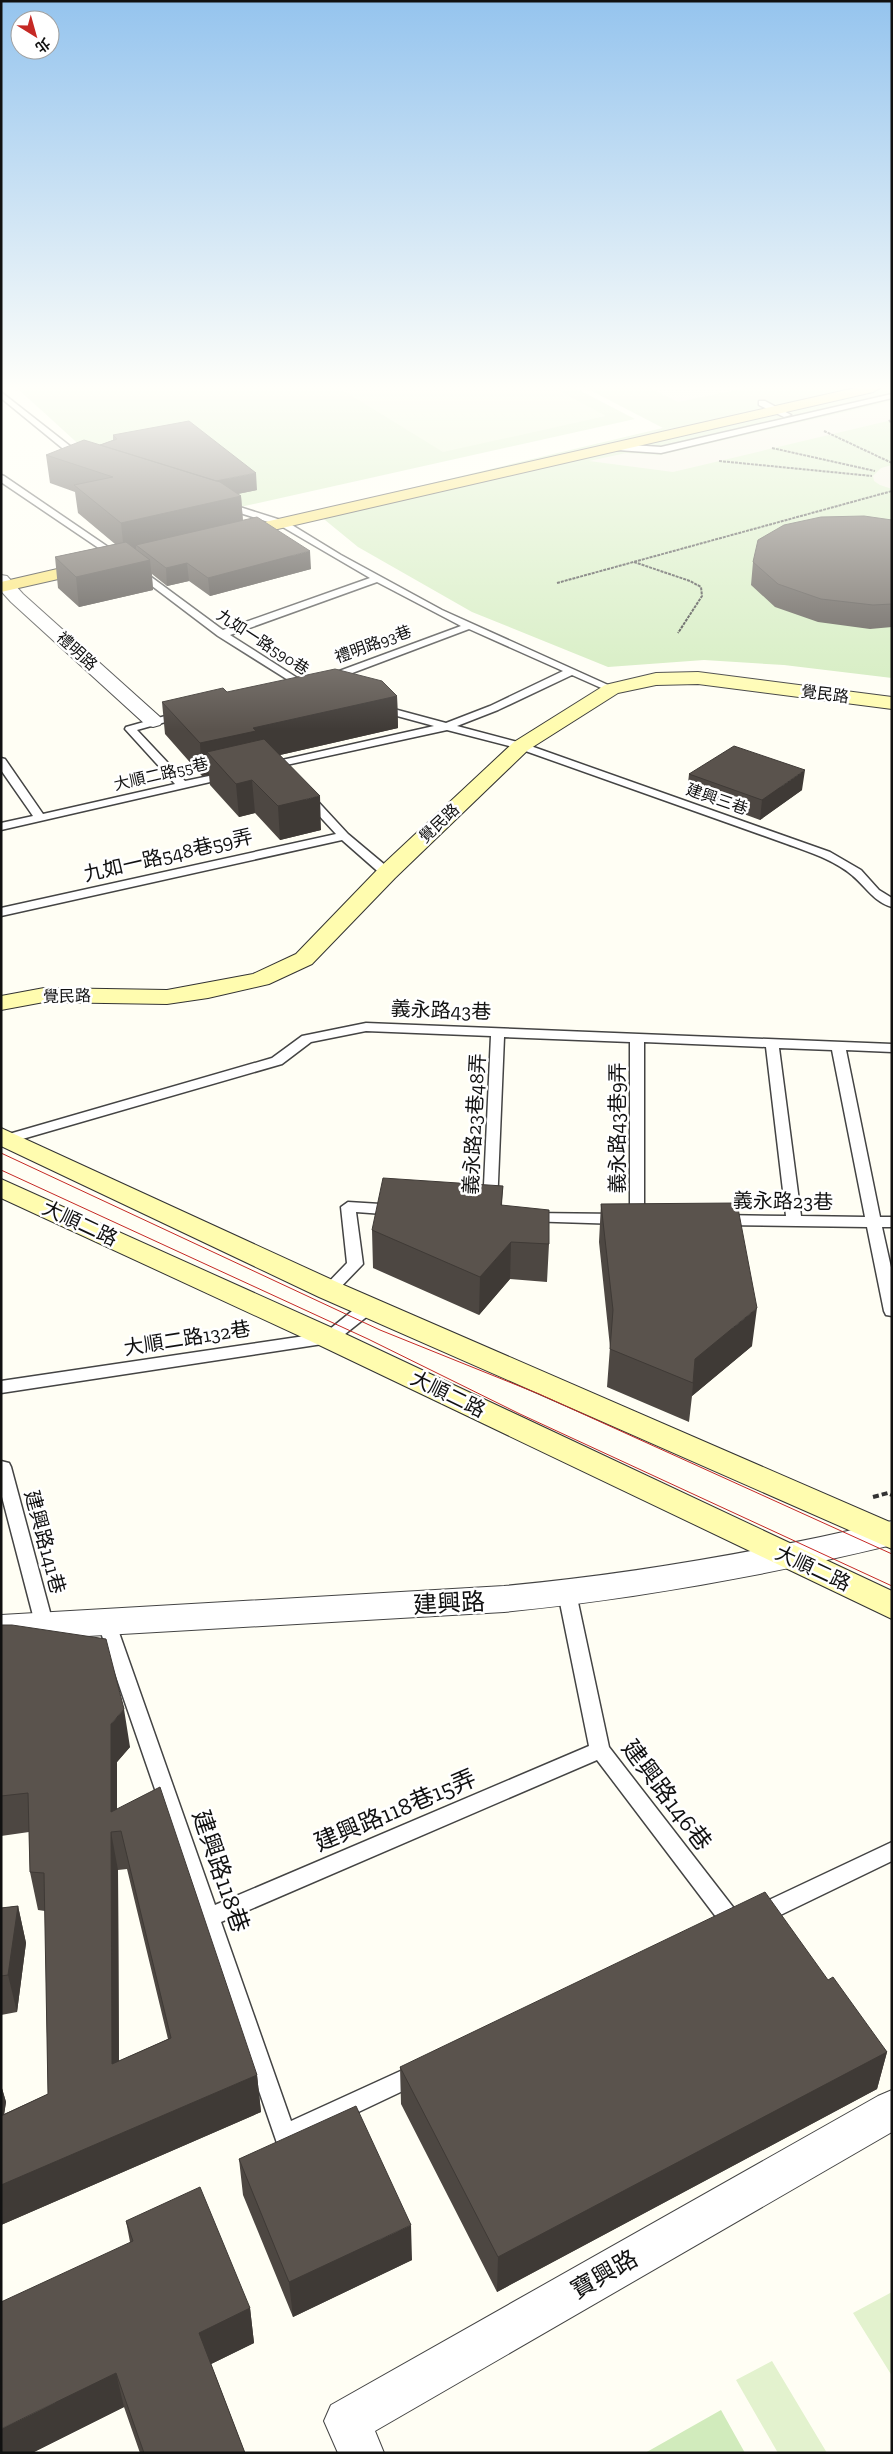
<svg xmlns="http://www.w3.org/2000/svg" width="893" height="2454" viewBox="0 0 893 2454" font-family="'Zilla Slab','Noto Sans TC',serif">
  <rect width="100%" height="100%" fill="#fffef4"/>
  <path fill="#d1ebbc" d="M17,388H575L635,419L231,509L96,460Z
    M586,388H892V678L784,665L704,660L608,667L472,612L358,547L314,511L663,428Z
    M721,2410L745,2453H645Z"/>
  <path fill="#e3f2ce" d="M339,388H554L606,416L443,452Z
    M892,2292V2376L853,2313Z
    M772,2361L827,2453H778L736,2380Z"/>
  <path fill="#f1eee1" d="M650,388H746L678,402Z
    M892,401V420L673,472L589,461L626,453L660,455Z
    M892,465V489L880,485L874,481L873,476L881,468Z"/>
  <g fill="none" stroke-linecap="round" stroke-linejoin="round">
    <defs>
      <path id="lane" d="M1,392L84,457V461H78L1,398Z
        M892,394V398L661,453L617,450L613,447L617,444L661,447Z
        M759,401H765L791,415L784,417L759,405Z
        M1,475L4,476L114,551L106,553L1,482Z
        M224,502L287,522L341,555L442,610L617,689L616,691H608L572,675L498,710L457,726L525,744L830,852L861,870L879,890L892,898V907C874,902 866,887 853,876C835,860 809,852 787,844L517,748L447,730L268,769L264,768V764L434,726L375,710V706L379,705L446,723L490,706L563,671L469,629L331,681H323V677L461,626L377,582L230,635L313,688L308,691L304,690L218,636L131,570L139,568L223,630L370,578L281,526L221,507L220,505Z
        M183,711L188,714L187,716L137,730L185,781L228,772L232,773V777L1,830V823L33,816L1,770V758L5,759L43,814L175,784L125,729L126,727Z
        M307,793L311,794L348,834L391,870L393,873L391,876H383L342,840L1,916V908L336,834L301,796Z
        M366,1023L892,1044V1052L846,1050L880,1217H892V1227H882L892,1272V1316L886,1315L884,1311L867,1227L720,1225L713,1220L720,1215L786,1216L766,1047L644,1042V1219L637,1224L630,1219V1042L504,1037L497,1206L490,1211L483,1206L491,1036L366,1031L311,1042L282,1064L12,1142L7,1143L1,1141L2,1136L272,1058L302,1036ZM779,1048L832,1050L865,1217L801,1216Z
        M348,1202L397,1205L404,1210L397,1215L356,1212L363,1264L334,1294H324L321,1290L347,1263L341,1207Z
        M530,1213L620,1214L627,1219L620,1224L525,1221L523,1218L525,1215Z
        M368,1302L374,1303L376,1307L374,1311L335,1342L329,1343L1,1393V1381L325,1333L362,1303Z
        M1,1461L9,1463L11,1467L54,1627L51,1632L45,1634L39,1632L36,1627L1,1493Z
        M567,1586L573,1588L576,1593L609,1747L743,1920L746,1927L743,1934L736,1936L729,1934L597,1760L221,1922L291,2121L418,2063L426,2066L429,2073L426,2080L293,2143L285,2146L277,2143L98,1624L101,1619L107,1617L113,1619L116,1624L215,1905L589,1746L558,1593L561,1588Z
        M892,1842V1861L766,1922L759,1924L752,1922L749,1915L752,1908Z"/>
      <path id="street" d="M1,575L7,576L23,594L160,717L163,721L160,725L153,727L146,725L11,602L1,591Z
        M892,1521V1545C764,1576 634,1599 504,1612L1,1641V1615L504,1586C634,1574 764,1551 892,1521Z
        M892,2090V2132L375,2431L384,2453H338L324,2421L331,2405L878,2096Z"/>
      <path id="secondary" d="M698,672L892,697V709L698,684L656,685L618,693L528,750L395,878L312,964L269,984L208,998L167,1004L44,1002L1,1010V996L44,988L167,990L253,974L296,954L379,868L514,742L605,685L656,673Z
        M1,1128L339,1283L892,1523V1549L319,1297L1,1146Z
        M1,1179L339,1331L892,1591V1619L319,1345L1,1198Z"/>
      <path id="primary" d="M855,388H880L873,392L234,539L228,538L226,534L228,530L234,529Z
        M92,561L98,562L101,566L98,570L1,592V582Z"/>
    </defs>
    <use href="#lane" stroke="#444" stroke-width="3"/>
    <use href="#street" stroke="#444" stroke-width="2"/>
    <use href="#secondary" stroke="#333" stroke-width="2"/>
    <use href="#primary" stroke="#222" stroke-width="2"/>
    <path stroke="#333" stroke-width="2" stroke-dasharray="3 1" stroke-linecap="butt" d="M889,420L892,424
      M824,431L892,463
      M772,448L875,471
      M719,461L872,476
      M634,562L690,581L701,587L702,596L678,633
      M557,583L892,491"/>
    <path stroke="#333" stroke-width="4" stroke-dasharray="6 3" stroke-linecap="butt" d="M873,1497L888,1493L892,1495"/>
    <use href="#lane" fill="#fff" fill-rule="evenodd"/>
    <use href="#street" fill="#fff" fill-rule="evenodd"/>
    <use href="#secondary" fill="#fffcaf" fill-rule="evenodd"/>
    <use href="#primary" fill="#fae269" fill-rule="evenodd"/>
    <path stroke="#c52925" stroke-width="1" d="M1,1153L380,1330L539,1394L892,1554
      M1,1170L368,1339L520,1414L892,1586"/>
  </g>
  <path fill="#4d4742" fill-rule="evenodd" d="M113,435L257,490L238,494L241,496L243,521L311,569L210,596L189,581L167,586L152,574L153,590L79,607L58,588L55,557L115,544L78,513L75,492L50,483L46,455L100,445L113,440Z
    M892,520V627L870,629L818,622L775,607L751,585L753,562Z
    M227,692L397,696L398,728L280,755L321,830L280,840L255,813L239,817L210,785L209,775L202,776L165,734L162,702Z
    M689,774L802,790L760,820L687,793Z
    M503,1186L502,1205L549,1244L547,1282L510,1279L479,1315L373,1268L372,1230Z
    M601,1204L752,1346L692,1396L689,1422L607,1387L610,1347L599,1242Z
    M1,1625L130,1747L117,1762V1809L257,2075L261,2112L1,2225V2085L6,2102L4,2114L48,2094L45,1911L38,1910L30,1872L29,1832L1,1836ZM127,1869L168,2039L119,2061L118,1870Z
    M18,1906L26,1943L17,2012L1,2015V1908Z
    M828,1980L887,2052L877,2089L497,2292L401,2104L400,2067Z
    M239,2159L412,2260L293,2317L243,2195Z
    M126,2221L250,2308L254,2343L211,2364L245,2453H140L124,2407L32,2453L130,2242Z"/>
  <path fill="#3f3a36" d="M256,473L257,490L217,498L216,481Z
    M241,496L243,525L136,545V549L124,552L121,523Z
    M310,551L311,569L210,596L208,578Z
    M150,560L153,590L79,607L76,577Z
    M187,563L189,581L167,586L166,568Z
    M397,696L398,728L258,760L207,752L209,775L202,776L200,743L253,728Z
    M805,770L802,790L760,820L762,800Z
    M252,780L255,813L239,817L236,784Z
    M320,796L321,830L280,840L278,806Z
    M511,1242L510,1279L479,1315L480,1277Z
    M757,1308L752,1346L692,1396L695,1359Z
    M124,1709L130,1747L117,1762V1831L111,1812V1724Z
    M111,1832L118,1870L119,2101L112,2064Z
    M18,1906L26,1943L17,2012L8,1975Z
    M887,2052L877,2089L497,2292L498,2257Z
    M257,2075L261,2112L1,2225V2185Z
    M1,2085L6,2102L1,2136Z
    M411,2225L412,2260L293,2317L289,2282Z
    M250,2308L254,2343L205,2367L199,2333Z
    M116,2373L124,2407L32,2453H1V2429Z"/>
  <path fill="#5a534d" stroke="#3f3a36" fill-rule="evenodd" d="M189,421L256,473L216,481L100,445L117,439L113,435Z
    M84,440L220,482L241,496L121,523L74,485L113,477L46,455Z
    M864,516L892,520V604L873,605L821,599L778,584L753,562L758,540L784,525L821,517Z
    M257,517L310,551L208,578L187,563L166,568L136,545Z
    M126,542L150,560L76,577L55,557Z
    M335,669L382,681L397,696L253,728L256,731L200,743L162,702L223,688L227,692Z
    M264,739L320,796L278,806L252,780L236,784L207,752Z
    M734,746L805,770L762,800L689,774Z
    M383,1178L503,1186L501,1205L549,1210V1244L511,1242L480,1277L372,1230Z
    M737,1203L757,1308L695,1359L693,1383L610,1349L613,1310L601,1204Z
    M1,1625H12L106,1639L124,1709L111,1724V1812L160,1787L257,2075L1,2185V2116L48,2094L44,1873L30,1872L28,1793L1,1796ZM121,1831L171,2038L112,2064L111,1832Z
    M765,1892L828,1980L833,1977L887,2052L498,2257L400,2067Z
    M18,1906L8,1975L1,1976V1908Z
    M356,2106L411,2225L289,2282L239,2159Z
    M200,2187L250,2308L199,2333L245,2453H144L116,2373L1,2429V2302L133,2241L126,2221Z"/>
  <linearGradient id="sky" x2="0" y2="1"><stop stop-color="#95c4ee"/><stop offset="0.53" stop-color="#fffffa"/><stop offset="1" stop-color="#fffffa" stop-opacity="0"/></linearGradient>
  <rect width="893" height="731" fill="url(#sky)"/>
  <g text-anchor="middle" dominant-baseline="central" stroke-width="5" stroke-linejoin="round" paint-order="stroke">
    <g font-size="16" fill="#111" stroke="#fff">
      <text transform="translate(263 642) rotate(33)">九如一路590巷</text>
      <text transform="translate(373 644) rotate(-20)">禮明路93巷</text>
      <text transform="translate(77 651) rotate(42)">禮明路</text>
      <text transform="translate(825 694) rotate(7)">覺民路</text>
      <text transform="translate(161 774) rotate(-13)">大順二路55巷</text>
      <text transform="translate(717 799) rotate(19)">建興三巷</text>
      <text transform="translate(439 823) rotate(-43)">覺民路</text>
      <text transform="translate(67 996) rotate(-1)">覺民路</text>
    </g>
    <g font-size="20" fill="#111" stroke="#fff">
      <text transform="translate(168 855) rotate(-13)">九如一路548巷59弄</text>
      <text transform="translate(441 1010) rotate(2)">義永路43巷</text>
      <text transform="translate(474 1124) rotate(-87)">義永路23巷48弄</text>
      <text transform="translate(617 1128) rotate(-90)">義永路43巷9弄</text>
      <text transform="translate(783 1201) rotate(1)">義永路23巷</text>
      <text transform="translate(80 1223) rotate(25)">大順二路</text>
      <text transform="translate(187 1338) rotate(-9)">大順二路132巷</text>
      <text transform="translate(448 1394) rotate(26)">大順二路</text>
      <text transform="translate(45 1542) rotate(75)">建興路141巷</text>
      <text transform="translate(813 1568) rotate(25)">大順二路</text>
    </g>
    <g font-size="24" fill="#111" stroke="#fff">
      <text transform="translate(449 1603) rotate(-3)">建興路</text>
      <text transform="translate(667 1795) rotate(53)">建興路146巷</text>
      <text transform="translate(395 1810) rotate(-23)">建興路118巷15弄</text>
      <text transform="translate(221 1871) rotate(71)">建興路118巷</text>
      <text transform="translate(604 2274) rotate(-30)">寶興路</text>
    </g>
  </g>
  <rect width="893" height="2454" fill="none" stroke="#111111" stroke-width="5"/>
  <g transform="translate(35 35) rotate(143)"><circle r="24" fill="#ffffff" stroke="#a0a0a0"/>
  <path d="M0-4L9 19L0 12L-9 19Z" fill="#c52925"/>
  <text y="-8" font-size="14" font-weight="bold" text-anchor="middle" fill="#111111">北</text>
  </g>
</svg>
